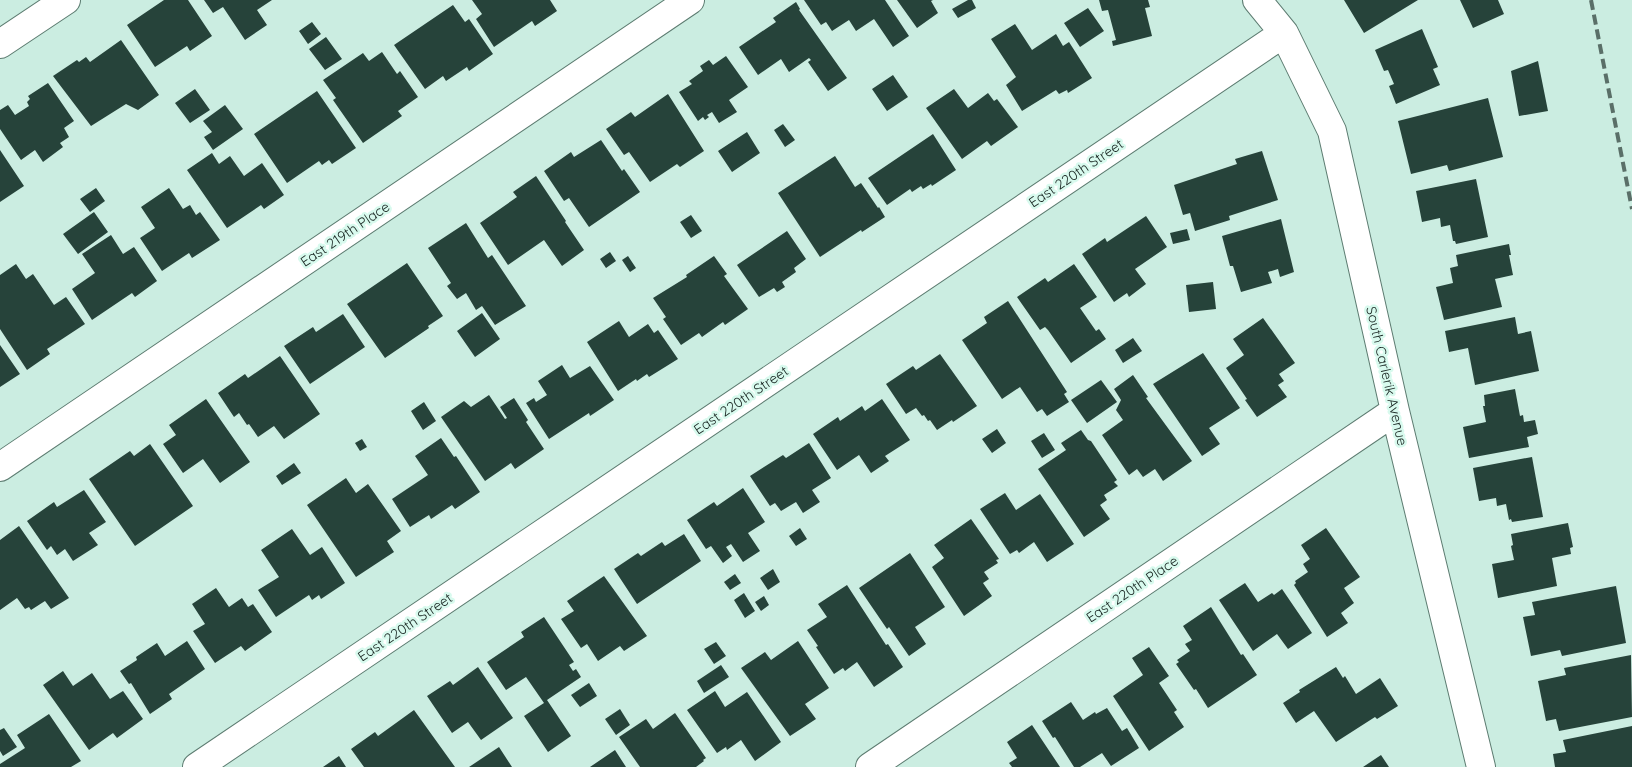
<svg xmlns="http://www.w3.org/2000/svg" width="1632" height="767" viewBox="0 0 1632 767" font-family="Quicksand,sans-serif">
  <rect width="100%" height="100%" fill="#cbede1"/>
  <path fill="#26433a" d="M164,0H188L212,36L190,51L187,46L155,67L127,25Z
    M204,0H272L257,10L267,25L245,40L223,7L213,13Z
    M472,0H550L557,11L535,26L532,21L494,47L476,19L482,14Z
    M804,0H885L909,36L893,47L874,19L856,31L849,20L832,31L826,22L821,25Z
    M897,0H933L931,1L938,13L917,28Z
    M968,0H972L976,8L958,18L952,9Z
    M1099,0H1148L1150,7L1145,8L1152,36L1113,46L1112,41L1116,40L1108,10L1102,11Z
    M1344,0H1418L1364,33Z
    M1460,0H1498L1504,14L1473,28Z
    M796,2L800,9L799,10L847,78L828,91L808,62L811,60L809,58L789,72L781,59L758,75L739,47L776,22L773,18Z
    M453,5L465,22L469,19L493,54L469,71L467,67L446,81L443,76L425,89L394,45Z
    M1088,8L1104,31L1080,47L1064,23Z
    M312,22L321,34L308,44L299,31Z
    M1015,24L1032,50L1056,34L1063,46L1069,42L1092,78L1068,93L1067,90L1059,94L1056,90L1022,111L1006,85L1016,77L991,39Z
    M1422,29L1438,67L1433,69L1440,85L1396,104L1389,86L1394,84L1388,70L1384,71L1375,50Z
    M326,37L342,59L325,70L309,49Z
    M121,40L159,95L138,110L126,104L91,126L53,76L77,60L79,62L86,57L90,62Z
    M382,52L397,74L400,71L418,97L398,111L402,116L363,143L333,100L336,98L323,80L363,53L369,61Z
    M726,56L748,87L729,100L737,112L719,123L712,112L707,115L709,117L705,120L703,117L698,121L679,92L692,84L689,81L703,71L700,66L709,60L713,65Z
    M1538,61L1548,111L1519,116L1511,71Z
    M893,75L908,97L887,111L872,89Z
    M48,83L74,121L64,128L69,137L60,143L63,147L43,162L35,150L21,160L0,129V110L8,105L15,115L29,106L27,102L30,99L28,96Z
    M195,89L210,110L190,123L175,103Z
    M954,89L968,108L988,93L994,101L997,99L1018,127L991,146L987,141L962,159L926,108Z
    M317,91L356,148L332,164L329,160L322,165L319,161L287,183L254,134Z
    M668,94L704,151L680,167L677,164L650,182L629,152L624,155L606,129L631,112L635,117Z
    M1488,98L1503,157L1449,171L1447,165L1411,174L1398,121Z
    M225,105L243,129L213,150L204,137L212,132L203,121Z
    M783,124L795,140L785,147L774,130Z
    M747,132L760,153L732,172L718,151Z
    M933,134L956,170L932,186L931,184L923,189L921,186L912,192L910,189L887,205L868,178Z
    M601,140L622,171L624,169L640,192L589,227L569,198L564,201L544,171L571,152L574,157Z
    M0,150L24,186L0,202Z
    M1262,151L1278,200L1229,216L1230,220L1195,231L1190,213L1183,215L1174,185L1237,164L1235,159Z
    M212,153L219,164L230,156L244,176L262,163L284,195L264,209L261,205L227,228L187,170Z
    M835,156L855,187L861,183L878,208L879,207L885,217L862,232L861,230L820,257L778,193Z
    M536,176L566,221L565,222L584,250L562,266L544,240L508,265L480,223L517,197L513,192Z
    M1476,179L1488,237L1456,244L1455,241H1453L1450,225L1441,227L1440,218L1422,222L1416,191Z
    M96,188L105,201L90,212L80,199Z
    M169,188L183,209L190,205L196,215L200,212L220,240L192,258L189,253L162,271L140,238L155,228L141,207Z
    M94,212L108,232L78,254L63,234Z
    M691,215L702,231L691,238L680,222Z
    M1146,216L1167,247L1135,269L1146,284L1129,297L1127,293L1114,302L1082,254L1105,238L1107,242Z
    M1281,219L1294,272L1280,277L1278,269L1268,272L1272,283L1241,292L1233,266H1230L1222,236Z
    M466,223L488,258L492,255L526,306L495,325L482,306L476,310L466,293L457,299L447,286L451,283L428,248Z
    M1187,229L1190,240L1173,244L1170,233Z
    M787,231L806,259L794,268L796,272L782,282L785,287L777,292L774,288L759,297L737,265Z
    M111,235L123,254L134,247L157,281L135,297L132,293L92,320L72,289L95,273L82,254Z
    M1509,244L1511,255H1509L1513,275L1495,279L1502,307L1444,320L1436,287L1453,283L1450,268L1458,266L1456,255Z
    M610,252L616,261L606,268L600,259Z
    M628,256L636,268L630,272L622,260Z
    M714,256L727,274L724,276L748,309L725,325L723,322L702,337L699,333L681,345L663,319L666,317L653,298L687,277L686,275Z
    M407,263L443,316L428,326L429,328L385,358L347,304Z
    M16,264L26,279L33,274L54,305L66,297L85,324L47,349L50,354L27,370L0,329V275Z
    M1074,264L1097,297L1080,308L1096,331L1099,329L1106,339L1071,363L1048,330L1045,327L1040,330L1017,297L1045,278L1048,282Z
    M1213,282L1216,309L1189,312L1186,285Z
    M1008,301L1067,392L1064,394L1069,402L1047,416L1042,409L1037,412L1020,387L1002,399L962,340L987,323L984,317Z
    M482,313L500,339L475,357L457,331Z
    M343,314L365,347L310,384L284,346L313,327L316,332Z
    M1515,317L1518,334L1531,331L1539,371L1475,385L1468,348L1449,352L1445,331Z
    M1263,318L1295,363L1279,374L1284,381L1278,385L1287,397L1257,417L1245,400L1247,399L1226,368L1244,355L1233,339Z
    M619,321L629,337L648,324L654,333L658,330L678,359L649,377L647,374L637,381L636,379L618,391L587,342Z
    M1133,338L1142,351L1123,363L1115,350Z
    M0,345L20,374L0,387Z
    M1203,353L1240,408L1209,428L1220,444L1202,456L1153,384Z
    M940,354L977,406L953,422L952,420L937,430L930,420L928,421L924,415L922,416L916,408L906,414L886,384L913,366L916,370Z
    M280,356L320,414L284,439L274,426L258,437L249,424L247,425L239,413L234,417L218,393L245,374L248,378Z
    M562,365L570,378L590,366L614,400L590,416L589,413L549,439L526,403L534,398L536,402L547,395L538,381Z
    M1133,375L1148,397L1146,398L1192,461L1163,481L1155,469L1143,477L1137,469L1129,475L1102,435L1123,420L1116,410L1121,400L1114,389Z
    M1101,380L1117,402L1087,423L1071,400Z
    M1515,389L1520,416L1523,415L1524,422L1535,420L1538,434L1527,437L1529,447L1469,458L1463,427L1486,422L1483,406H1485L1484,395Z
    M489,395L505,419L507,418L500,407L514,398L528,420L526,422L544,449L515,469L511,463L485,481L441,417L464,401L471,407Z
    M206,399L250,462L220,483L203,459L183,473L163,444L176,435L169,425Z
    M882,399L910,440L885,456L889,461L871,473L859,455L837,470L813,434L838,417L840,421L862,406L865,411Z
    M424,402L436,421L423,430L411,411Z
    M997,429L1006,443L992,453L982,439Z
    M1081,430L1088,440L1091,441L1117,480L1114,482L1118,486L1104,495L1107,500L1100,505L1110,519L1084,537L1038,469L1066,450L1061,443Z
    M1044,433L1055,450L1042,458L1031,441Z
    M441,438L454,457L456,456L480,492L455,509L452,505L431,519L429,515L410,527L392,499L428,475L415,456Z
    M362,439L367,447L360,451L355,443Z
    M809,443L831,478L812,490L820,502L803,513L796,502L781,511L775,503L770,506L750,476L783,455L786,458Z
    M150,444L193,506L135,546L89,479L130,451L134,456Z
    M1532,457L1543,517L1512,522L1511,519L1509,520L1506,504L1497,506L1496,498L1479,501L1473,468Z
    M294,463L301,473L282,485L276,476Z
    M346,478L356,493L368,484L401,531L387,541L394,552L356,577L307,505Z
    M743,488L765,522L748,533L760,551L743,562L731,544L726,547L732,556L723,563L711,546L706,549L687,520L714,502L717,506Z
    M84,490L106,522L89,533L98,545L73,561L65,549L57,555L51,546L47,550L27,521L54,502L57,507Z
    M1005,493L1016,510L1040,494L1074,544L1047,562L1034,542L1019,553L1017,550L1010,554L980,509Z
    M971,519L999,559L996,560L998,563L984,572L989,579L983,583L992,596L964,616L932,567L944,558L934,545Z
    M1568,523L1573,547L1570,548L1571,554L1552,558L1557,586L1498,598L1492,564L1514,560L1511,546L1513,545L1511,534Z
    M19,526L69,598L51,609L45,601L31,610L29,607L25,609L17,598L0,610V540Z
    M800,528L807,539L796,546L789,536Z
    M1326,528L1360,577L1344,588L1354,603L1341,613L1348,623L1327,637L1294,585L1296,583L1295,581L1308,572L1303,564L1310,559L1301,545Z
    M292,529L310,555L322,547L345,583L321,599L319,595L312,600L309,595L276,617L258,590L279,577L261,550Z
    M684,534L701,561L637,604L614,569L638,553L641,556L662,542L665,546Z
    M910,553L945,607L915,627L926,644L909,656L889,627L887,629L859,588Z
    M773,569L780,582L768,590L760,578Z
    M735,574L741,583L730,590L724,582Z
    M604,576L647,636L624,651L620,646L598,661L587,644L581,648L561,619L574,611L567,601Z
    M1245,583L1258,602L1272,593L1274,595L1282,589L1312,633L1288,649L1277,634L1253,651L1219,600Z
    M847,585L886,645L888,644L903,667L874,687L857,662L845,671L843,668L834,674L816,647L818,646L807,630L827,617L818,604Z
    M1616,586L1626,643L1562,656L1560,650L1531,656L1523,617L1535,615L1532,602Z
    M216,588L229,607L242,598L248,607L253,604L272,632L245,651L241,646L215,663L193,631L205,624L192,604Z
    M744,593L755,611L745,618L734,600Z
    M764,596L769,605L761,611L755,602Z
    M1211,607L1241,655L1243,654L1257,675L1208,708L1196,689L1194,690L1176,664L1179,662L1177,660L1190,651L1185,644L1192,640L1183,626Z
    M544,617L574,662L569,665L573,671L576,669L581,677L547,700L571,736L548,752L524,716L544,703L526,677L506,690L487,662L524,637L521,632Z
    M187,641L205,669L169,694L172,699L150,714L131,683L129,684L120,671L137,660L136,657L157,643L165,656Z
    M798,641L829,688L805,704L816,719L790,736L741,668L765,652L771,660Z
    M716,642L726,656L714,664L704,649Z
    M1149,647L1169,676L1159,683L1177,710L1174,712L1184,727L1149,751L1113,696L1143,675L1132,658Z
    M1631,655L1632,717L1559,731L1556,719L1546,721L1538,681L1566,675L1564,668Z
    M721,665L729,677L704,693L697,681Z
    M478,667L513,718L481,740L468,722L452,733L427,696L450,681L453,685Z
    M1336,667L1343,678L1345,676L1356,694L1380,678L1398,706L1377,719L1375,717L1336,742L1314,711L1296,723L1283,703L1300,692L1299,690Z
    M63,671L73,686L92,673L110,699L123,691L143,719L117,738L113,733L89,750L43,685Z
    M589,683L597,696L580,707L571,695Z
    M715,691L725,707L747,692L781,742L755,761L741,740L727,750L726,747L717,753L687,710Z
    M1071,702L1083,720L1095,712L1096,714L1107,708L1122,731L1127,728L1139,748L1111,766L1102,753L1080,767H1074L1055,737L1053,738L1042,721Z
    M620,709L630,725L616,735L605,719Z
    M414,710L455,767H364L351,749L375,732L378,736Z
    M675,713L706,758L703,760L704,761L696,767H640L619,737L646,719L653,729Z
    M49,714L81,761L71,767H0V764L25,748L17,735Z
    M1032,725L1060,767H1012L1009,763L1017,758L1007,742Z
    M1632,726V767H1555L1553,754L1566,752L1563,740Z
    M4,728L17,747L3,756L0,751V730Z
    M499,747L512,767H469Z
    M615,750L626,767H590Z
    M1381,755L1389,767H1363Z
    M339,756L346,767H323Z"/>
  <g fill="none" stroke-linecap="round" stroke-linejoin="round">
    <defs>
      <path id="street" d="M1257,0L1284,33L1332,131L1395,411L1481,767
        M0,44L66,0
        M0,467L690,0
        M197,767L1284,33
        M870,767L1395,411"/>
    </defs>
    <use href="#street" stroke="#5d7c71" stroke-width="30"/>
    <use href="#street" stroke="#fff" stroke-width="28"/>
    <path stroke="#5a6f68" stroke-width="4" stroke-dasharray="10 5" stroke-linecap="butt" d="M1591,0L1632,209"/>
  </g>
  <g text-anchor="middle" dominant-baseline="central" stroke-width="5" stroke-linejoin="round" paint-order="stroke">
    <g font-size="14" fill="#182521" stroke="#d8faee">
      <text transform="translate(1076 173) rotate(-34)">East 220th Street</text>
      <text transform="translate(345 234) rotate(-34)">East 219th Place</text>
      <text transform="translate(1387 376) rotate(77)">South Carlerik Avenue</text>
      <text transform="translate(741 400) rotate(-34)">East 220th Street</text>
      <text transform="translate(1132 589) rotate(-34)">East 220th Place</text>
      <text transform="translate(405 627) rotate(-34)">East 220th Street</text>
    </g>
  </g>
</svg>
